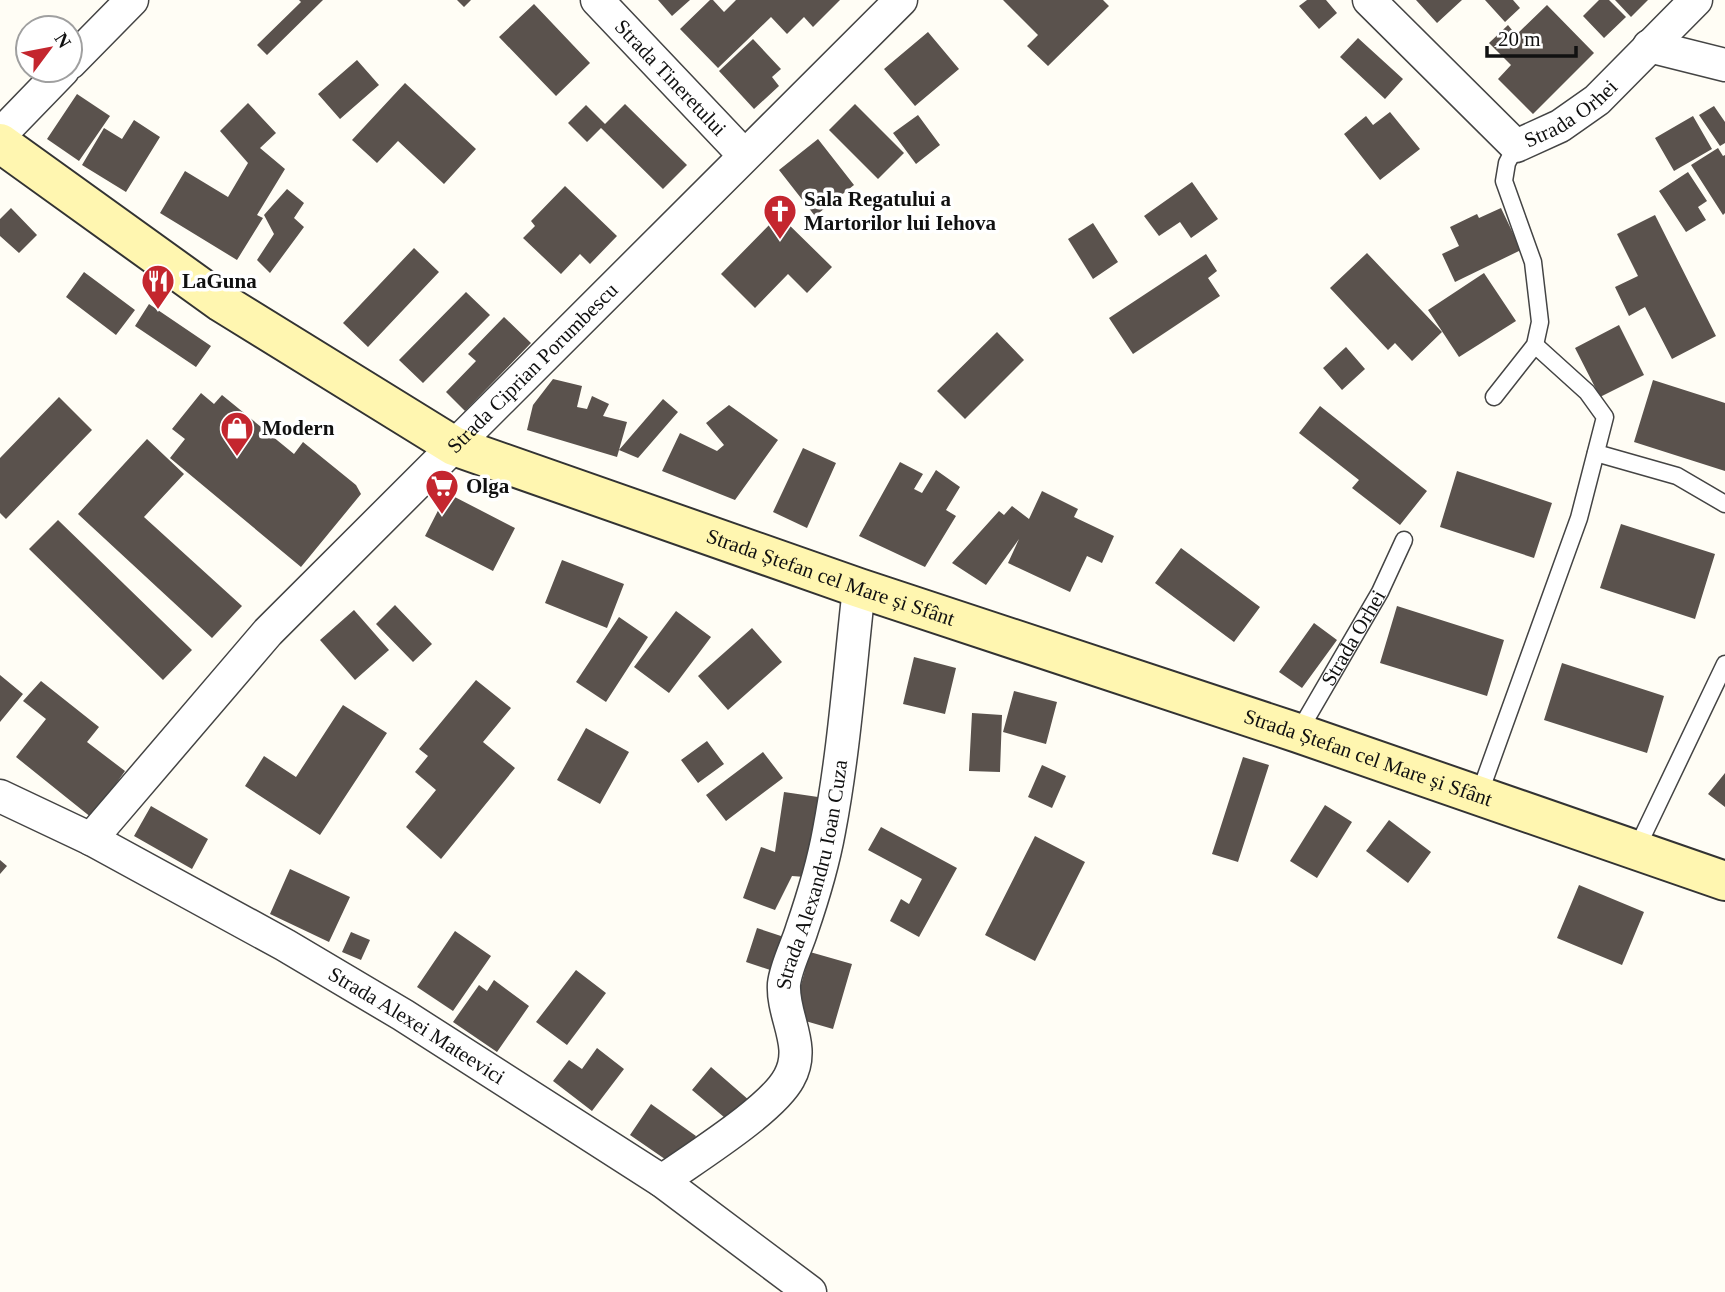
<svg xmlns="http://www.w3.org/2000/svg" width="1725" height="1292" viewBox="0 0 1725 1292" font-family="Georgia,serif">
  <rect width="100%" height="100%" fill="#fffdf5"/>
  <path fill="#5a524d" d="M299,0H323L267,55L257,45L301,2Z
    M457,0H471L464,7Z
    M658,0H690L672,16Z
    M710,0H713L724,12L736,0H840L813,27L804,17L787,34L771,17L718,68L680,29Z
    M1003,0H1103L1109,6L1048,66L1027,46L1038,35Z
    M1307,0H1326L1337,13L1319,29L1299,6Z
    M1416,0H1462L1437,23Z
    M1485,0H1513L1520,8L1505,22Z
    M1599,0H1609L1626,17L1604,38L1583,16Z
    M1615,0H1648L1631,17Z
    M534,4L590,63L556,96L499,37Z
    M1547,5L1594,53L1533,114L1498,79L1511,65L1489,43L1508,25L1516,35Z
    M928,32L959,69L915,106L884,69Z
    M1358,38L1403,79L1385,99L1340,57Z
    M753,39L781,69L772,77L779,86L754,109L719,71Z
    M357,60L379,85L340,119L318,94Z
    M405,83L476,149L444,184L398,141L377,163L352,140Z
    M77,94L110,116L79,161L47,139Z
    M248,103L276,133L260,148L285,169L257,215L263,218L237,260L160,213L185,171L228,197L248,163L220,131Z
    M625,104L687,165L663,189L601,128L587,142L568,123L586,105L605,124Z
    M855,104L904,153L878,179L829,130Z
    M1714,106L1725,122V143L1720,146L1699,115Z
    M1390,112L1420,149L1380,180L1344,134L1366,116L1373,125Z
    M918,115L940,145L916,164L893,133Z
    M1693,116L1712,149L1674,171L1655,138Z
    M134,120L160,137L126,192L82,165L104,128L122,139Z
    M818,139L854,185L815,216L779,170Z
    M1718,148L1723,156L1725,155V213L1723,215L1691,165Z
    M1688,172L1707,201L1698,207L1706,220L1686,232L1659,191Z
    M1192,182L1218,219L1191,238L1180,222L1159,236L1144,216Z
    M565,186L617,236L590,264L580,254L561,274L523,238L535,226L531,221Z
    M287,189L304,203L294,218L304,227L270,273L257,260L274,234L264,215Z
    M11,208L37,235L19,253L0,236V219Z
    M1501,208L1521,250L1455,282L1442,254L1459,246L1450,227L1477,214L1479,218Z
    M779,215L832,267L807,293L788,274L755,308L721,274Z
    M1655,215L1716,336L1672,359L1645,307L1629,316L1615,287L1638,276L1617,234Z
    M1093,223L1118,262L1093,279L1068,239Z
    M414,248L439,272L368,347L343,323Z
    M1367,253L1442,332L1412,361L1395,343L1388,350L1330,288Z
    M1206,254L1217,271L1208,278L1220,296L1133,354L1109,318Z
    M84,272L135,310L116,335L66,297Z
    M1484,273L1516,321L1459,357L1428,310Z
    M466,292L490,315L423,383L399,360Z
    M149,304L211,346L196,367L135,326Z
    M504,317L531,343L465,411L446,392L476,361L468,354Z
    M1619,325L1644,375L1600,397L1575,348Z
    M997,332L1024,360L965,419L937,391Z
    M1346,347L1365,369L1342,390L1323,368Z
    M553,379L582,386L577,407L587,409L592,396L609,404L603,416L627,422L617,457L527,430L533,405Z
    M1653,380L1725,403V471L1634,442Z
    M201,393L214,404L222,395L294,454L303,442L356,485L361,494L301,567L170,458L185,439L172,429Z
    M59,397L92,430L6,519L0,513V458Z
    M663,399L678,412L638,458L619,450Z
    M729,405L778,440L735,500L662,471L680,433L717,451L724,445L706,423Z
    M1320,406L1427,491L1400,525L1352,488L1359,480L1299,433Z
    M147,439L184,474L144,517L242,606L212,638L78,514Z
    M803,448L836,463L807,528L773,512Z
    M900,462L923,474L914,489L922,493L936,470L960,487L946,510L956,516L925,567L859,536Z
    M1457,471L1552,503L1534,558L1440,527Z
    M1042,491L1078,509L1074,517L1114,536L1102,563L1087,556L1070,592L1008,563L1019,539L986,585L952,563L999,511L1004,515L1012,506L1029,519Z
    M447,493L515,528L493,571L425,536Z
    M58,520L192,650L163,680L29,549Z
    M1621,524L1715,554L1695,619L1600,588Z
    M1181,548L1260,607L1234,642L1155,583Z
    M562,560L624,584L607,628L545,603Z
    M395,605L432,644L413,662L376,624Z
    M1397,606L1504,640L1487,696L1380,663Z
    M354,610L389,650L355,680L320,640Z
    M676,611L711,637L669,693L634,667Z
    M619,617L648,637L606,702L576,682Z
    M1314,623L1337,640L1302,688L1279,672Z
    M752,628L782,662L728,710L698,676Z
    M914,657L956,668L945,714L903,704Z
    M1562,663L1664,696L1647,753L1544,720Z
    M0,675L23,694L0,722Z
    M476,680L511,708L483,742L515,768L441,859L406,827L436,790L415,772L428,756L419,749Z
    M41,681L99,727L87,742L125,771L92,818L16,757L46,719L23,701Z
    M1014,691L1057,702L1046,744L1003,732Z
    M343,705L387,733L320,835L245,786L264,756L296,777Z
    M972,713L1002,715L1000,772L969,771Z
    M586,728L629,752L600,804L557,780Z
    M707,741L724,764L698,783L681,760Z
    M763,752L783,778L726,821L706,795Z
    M1243,757L1269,765L1238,862L1212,854Z
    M1042,765L1066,776L1052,808L1028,797Z
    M1725,773V807L1708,794Z
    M784,792L818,797L805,877L792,876L775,910L743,898L761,847L775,852Z
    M1325,805L1352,822L1317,878L1290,861Z
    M151,806L208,839L192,869L134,836Z
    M1389,820L1431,852L1408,883L1366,851Z
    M881,827L957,868L919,937L890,921L901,899L909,904L922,879L868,850Z
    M1035,836L1085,862L1035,961L985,935Z
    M0,860L7,866L0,874Z
    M290,869L350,897L329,942L270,914Z
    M1579,885L1644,912L1622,965L1557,938Z
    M757,928L787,938L776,972L746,962Z
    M455,931L491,956L453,1011L417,987Z
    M351,932L370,940L361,960L342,952Z
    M810,952L852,964L833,1029L802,1020L798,996Z
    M576,970L606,993L567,1045L536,1022Z
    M494,980L529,1006L497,1052L453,1022L479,985L487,991Z
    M597,1048L624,1069L592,1111L553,1081L569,1060L582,1069Z
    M711,1067L750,1101L731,1123L692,1090Z
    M651,1104L696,1136L675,1166L630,1135Z"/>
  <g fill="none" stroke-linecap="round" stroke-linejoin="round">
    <defs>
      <g id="lane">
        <path d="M1494,397L1535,345L1540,322L1533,262L1504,181L1507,163L1516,146"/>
        <path d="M1596,453L1677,476L1725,504"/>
        <path id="s1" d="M1298,733L1380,592L1404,540"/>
        <path d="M1479,795L1579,518L1605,417L1587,392L1535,345"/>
        <path d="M1636,850L1725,664"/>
      </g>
      <g id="street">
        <path id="s2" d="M597,0L744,155"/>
        <path id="s3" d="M1369,0L1516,146L1560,126L1597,100L1696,0"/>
        <path d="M1649,46L1725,65"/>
        <path d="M70,63L132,0"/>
        <path d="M0,135L63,70"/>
        <path id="s4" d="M0,796L91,839L285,945L403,1015L662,1181L810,1292"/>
        <path id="s5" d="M91,839L268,632L901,0"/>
        <path id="s6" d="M662,1181C694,1158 772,1110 789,1078C807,1046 782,1017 784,984C786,966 797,946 802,929C813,897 823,864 829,831C844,753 850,667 859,588"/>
      </g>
      <g id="secondary">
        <path id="s7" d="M0,143L221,302L454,446L859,588L1298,733L1725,881"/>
      </g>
    </defs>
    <use href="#lane" stroke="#444" stroke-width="19"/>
    <use href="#street" stroke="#444" stroke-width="35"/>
    <use href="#secondary" stroke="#333" stroke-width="42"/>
    <use href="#lane" stroke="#fff" stroke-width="16"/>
    <use href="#street" stroke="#fff" stroke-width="32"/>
    <use href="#secondary" stroke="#fff6b0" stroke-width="38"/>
  </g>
  <defs>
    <symbol id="church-pin" viewBox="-11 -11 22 30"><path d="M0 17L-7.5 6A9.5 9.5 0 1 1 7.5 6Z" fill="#c4262e" stroke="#fff"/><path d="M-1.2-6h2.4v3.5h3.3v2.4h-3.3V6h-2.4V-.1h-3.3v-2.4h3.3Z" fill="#fff"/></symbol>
    <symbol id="restaurant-pin" viewBox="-11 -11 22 30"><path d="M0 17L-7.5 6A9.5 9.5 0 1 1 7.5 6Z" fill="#c4262e" stroke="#fff"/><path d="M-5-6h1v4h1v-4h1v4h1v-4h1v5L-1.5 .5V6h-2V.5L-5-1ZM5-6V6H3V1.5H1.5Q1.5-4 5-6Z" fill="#fff"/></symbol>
    <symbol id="shop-pin" viewBox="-11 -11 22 30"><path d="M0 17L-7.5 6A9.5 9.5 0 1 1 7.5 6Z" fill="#c4262e" stroke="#fff"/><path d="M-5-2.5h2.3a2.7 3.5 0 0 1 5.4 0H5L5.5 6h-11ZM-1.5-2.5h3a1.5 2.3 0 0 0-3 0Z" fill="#fff"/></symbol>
    <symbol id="supermarket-pin" viewBox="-11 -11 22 30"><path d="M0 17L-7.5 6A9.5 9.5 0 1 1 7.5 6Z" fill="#c4262e" stroke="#fff"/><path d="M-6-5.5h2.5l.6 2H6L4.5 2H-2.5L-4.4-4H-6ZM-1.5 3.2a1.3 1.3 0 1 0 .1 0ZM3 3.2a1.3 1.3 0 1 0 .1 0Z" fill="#fff"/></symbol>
  </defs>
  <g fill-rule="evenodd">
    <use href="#church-pin" x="761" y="192" width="38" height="52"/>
    <use href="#restaurant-pin" x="139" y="262" width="38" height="52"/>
    <use href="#shop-pin" x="218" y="409" width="38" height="52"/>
    <use href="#supermarket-pin" x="423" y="467" width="38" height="52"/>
  </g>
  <g text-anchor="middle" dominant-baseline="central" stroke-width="7" stroke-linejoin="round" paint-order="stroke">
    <g font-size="21" fill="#111" stroke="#fff">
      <text stroke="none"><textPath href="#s2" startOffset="107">Strada Tineretului</textPath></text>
      <text stroke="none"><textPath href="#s3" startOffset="271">Strada Orhei</textPath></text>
      <text stroke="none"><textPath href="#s5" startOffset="646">Strada Ciprian Porumbescu</textPath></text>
      <text stroke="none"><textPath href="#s7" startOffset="945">Strada Ștefan cel Mare și Sfânt</textPath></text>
      <text stroke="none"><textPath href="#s1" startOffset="110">Strada Orhei</textPath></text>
      <text stroke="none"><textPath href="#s7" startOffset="1512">Strada Ștefan cel Mare și Sfânt</textPath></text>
      <text stroke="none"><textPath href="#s6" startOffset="374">Strada Alexandru Ioan Cuza</textPath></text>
      <text stroke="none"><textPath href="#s4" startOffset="476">Strada Alexei Mateevici</textPath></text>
    </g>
    <g font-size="21" font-weight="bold" fill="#111" stroke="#fff" text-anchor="start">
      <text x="804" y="199">Sala Regatului a<tspan x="804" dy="24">Martorilor lui Iehova</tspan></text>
      <text x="182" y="281">LaGuna</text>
      <text x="262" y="428">Modern</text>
      <text x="466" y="486">Olga</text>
    </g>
  </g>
  <g transform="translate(49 49) rotate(58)"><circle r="33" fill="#ffffff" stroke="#a0a0a0" stroke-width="2"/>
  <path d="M0-5L12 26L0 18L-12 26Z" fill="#c4262e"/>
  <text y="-10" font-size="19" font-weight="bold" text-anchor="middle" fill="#111111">N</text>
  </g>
  <path d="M1487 46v10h89v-10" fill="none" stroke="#111111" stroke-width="3.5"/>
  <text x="1498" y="46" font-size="21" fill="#111111" stroke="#ffffff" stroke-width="5" paint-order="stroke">20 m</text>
</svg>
